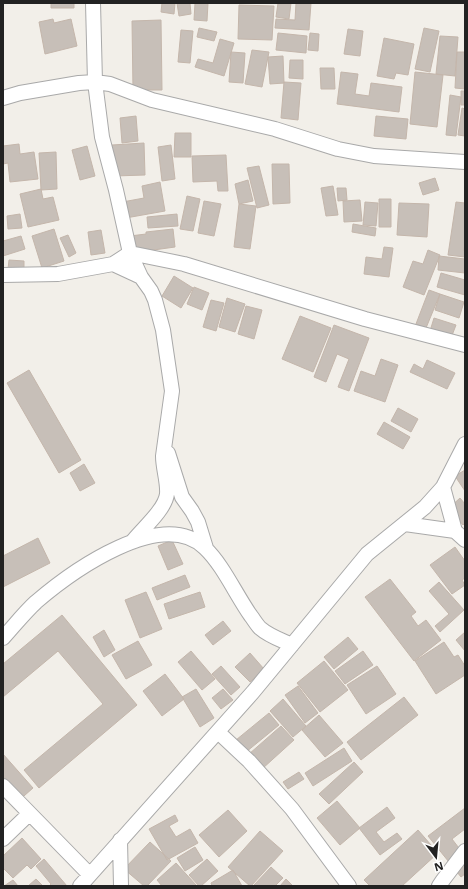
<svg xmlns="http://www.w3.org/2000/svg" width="468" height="889" viewBox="0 0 468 889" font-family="'Open Sans',sans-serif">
  <rect width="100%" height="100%" fill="#f2efe9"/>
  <path fill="#c7bfb8" stroke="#c4b6ab" d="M51,3H74V8H51Z
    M162,3H175L174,14L161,12Z
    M177,3H190L191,14L179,16Z
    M195,3H208L207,21L194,20Z
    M278,3H291L289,19L276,17Z
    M296,3H311L309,30L275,28L276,19L295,20Z
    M239,5L274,6L272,40L238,39Z
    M53,19L54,23L71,19L77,46L45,54L39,22Z
    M161,20L162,90H133L132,21Z
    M199,28L217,32L214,41L197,37Z
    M424,28L439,31L430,72L415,69Z
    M348,29L363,31L360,56L344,54Z
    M181,30L193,31L190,63L178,62Z
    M278,33L307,36L306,53L276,50Z
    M310,33L319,34L318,51L308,50Z
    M440,36L458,37L455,76L436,74Z
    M384,38L414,44L408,75L396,73L394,79L377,76Z
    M220,39L234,43L224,76L195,67L198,59L213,63Z
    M252,50L269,52L262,87L245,84Z
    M231,52L245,53L243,83L229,82Z
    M457,52H465V89L455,88Z
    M283,56L284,83L270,84L268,57Z
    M290,60H303V79L289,78Z
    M320,68H334L335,89H321Z
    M341,72L358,74L355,94L369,96L371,83L402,87L399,112L337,104Z
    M415,72L443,75L437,127L410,124Z
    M284,82L301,83L298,120L281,118Z
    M461,91H465V105H461Z
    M450,95L461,97L456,136L446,135Z
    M462,108L465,109V136L458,135Z
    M136,116L138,141L122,143L120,118Z
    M376,116L408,119L406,139L374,136Z
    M175,133H191V157H174Z
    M144,143L145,175L114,176L112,145Z
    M19,144L20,154L34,152L38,179L10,182L8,163L3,164V146Z
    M171,145L175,179L162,181L158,147Z
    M87,146L95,176L80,180L72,150Z
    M56,152L57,189L41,190L39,153Z
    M226,155L228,191H218L217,181L193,182L192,156Z
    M272,164H289L290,203L273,204Z
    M259,166L269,205L257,208L247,168Z
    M435,178L439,190L423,195L419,183Z
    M248,180L253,201L239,204L235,184Z
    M160,182L165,211L120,219L117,203L144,198L142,186Z
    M333,186L338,215L326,216L321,188Z
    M337,188H346L347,200L338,201Z
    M41,189L43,199L53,197L59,220L28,227L20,194Z
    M187,196L200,199L193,231L180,229Z
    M379,199H391V227H379Z
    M360,200L362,221L344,222L343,201Z
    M204,201L221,204L214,236L198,233Z
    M365,202L378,203L376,226L363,225Z
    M456,202L465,203V242L464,251H465V257L448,255Z
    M399,203L429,204L427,237L397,235Z
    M239,204L256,206L250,249L234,247Z
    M20,214L22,228L8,229L7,216Z
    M177,214L178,226L148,228L147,217Z
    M353,224L376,228L375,236L352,232Z
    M54,229L64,261L42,268L32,236Z
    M173,229L175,247L132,253L130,236L146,234V232Z
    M101,230L105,253L91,255L88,232Z
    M68,235L76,253L69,257L60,238Z
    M21,236L25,249L3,256V241Z
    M384,247L393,248L389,277L364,274L366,257L382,259Z
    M428,250L440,255L424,295L403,287L413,261L423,264Z
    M439,256L465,259V273L438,270Z
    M9,260L24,261V270L8,269Z
    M441,273L465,280V295L437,287Z
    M174,276L193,288L181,308L162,296Z
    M194,287L209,293L202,310L187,304Z
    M429,290L440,294L426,328L416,324Z
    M440,294L464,302L459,318L435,310Z
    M227,298L245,304L235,332L219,327Z
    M211,300L224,303L216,331L203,327Z
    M246,306L262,310L254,339L238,334Z
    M300,316L331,328L313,372L282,359Z
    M434,318L456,325L451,338L430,331Z
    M334,325L369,338L349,391L338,387L349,359L337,354L326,382L314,377Z
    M381,359L398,365L385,402L354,391L361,371L375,376Z
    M427,360L455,373L447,389L410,372L414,364L423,369Z
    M29,370L81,460L59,473L7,383Z
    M398,408L418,419L411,432L391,421Z
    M384,422L410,437L403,449L377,434Z
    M84,464L95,483L80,491L70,473Z
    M465,470V491L455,476Z
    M460,498L465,504V523L463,525L449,508Z
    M38,538L50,563L3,587V556Z
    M172,540L183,564L168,570L158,546Z
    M455,547L465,561V578L462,580L465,585L452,594L430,565Z
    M185,575L190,587L157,600L152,588Z
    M390,579L416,612L411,616L418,626L426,620L441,640L414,661L365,597Z
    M439,582L464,610L440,632L435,626L449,614L429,591Z
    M146,592L162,629L140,638L125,600Z
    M200,592L205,607L169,619L164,604Z
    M62,615L137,705L39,788L24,770L103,704L58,651L3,697V664Z
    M223,621L231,631L213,645L205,635Z
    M104,630L115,650L104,657L93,637Z
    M465,632V651L456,640Z
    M348,637L358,649L334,669L324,657Z
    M138,641L152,665L126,679L112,655Z
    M444,642L454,657L458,655L465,666V675L436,694L415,661Z
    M191,651L215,679L202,690L178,662Z
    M363,651L373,665L345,684L335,671Z
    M250,653L264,669L250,682L235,667Z
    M324,661L348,690L320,712L297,683Z
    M221,666L240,687L231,695L212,674Z
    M377,666L396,694L366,714L347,685Z
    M165,674L184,699L162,716L143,691Z
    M298,686L318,713L305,723L285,695Z
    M196,689L214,718L200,727L182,697Z
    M223,689L233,700L221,709L212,698Z
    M404,697L418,715L361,760L347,742Z
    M283,699L306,726L293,737L270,711Z
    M269,713L279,725L246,752L236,740Z
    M319,715L343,743L325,757L302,730Z
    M281,726L294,740L262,769L249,754Z
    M344,748L352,761L313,786L305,773Z
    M3,754L33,788L16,803L3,788Z
    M354,762L363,772L329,804L319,794Z
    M299,772L304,779L288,789L283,782Z
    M337,801L360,828L340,845L317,818Z
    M387,807L395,818L376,832L384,842L397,833L402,839L380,855L359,828Z
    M465,808V829L452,839L465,856V874L461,877L428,836Z
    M228,810L247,831L219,857L199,835Z
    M175,815L178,821L169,826L176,837L190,829L198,843L167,860L149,829Z
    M418,830L438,853L402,886H370L364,880Z
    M260,831L283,851L251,886H250L228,867Z
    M22,838L41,859L31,869L27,865L13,878L3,868V856Z
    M150,842L171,861L147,886H144L124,869Z
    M195,847L203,860L185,871L177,858Z
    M44,859L67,886H49L51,884L36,866Z
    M207,859L218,871L201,886H199L189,875Z
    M176,863L197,886H162L157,880Z
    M271,867L283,878L275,886H253Z
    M233,870L242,886H212L211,883Z
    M36,879L43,886H28Z
    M286,879L293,886H280Z
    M13,880L18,886H4Z"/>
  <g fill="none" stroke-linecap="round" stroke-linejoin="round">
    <defs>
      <path id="minor" d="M93,3L95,82L102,137L116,190L130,253L141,277L151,291L155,300L163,330L172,391L163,456C163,469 168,482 167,494C165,510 142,529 132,542
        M3,98L20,93L79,83L95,82L110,84L152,100L275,129L338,149L374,156L465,162
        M3,275L58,274L113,264
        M141,277L113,264L130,253L184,264L365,319L465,345
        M168,453L182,497L192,511L198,522L206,548
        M443,487L455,531L465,540
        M405,524L455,531
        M3,638C14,626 24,613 36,602C71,572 162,506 205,548C223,565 236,595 251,616C254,620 257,625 260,628C269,636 281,640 292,645
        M218,732L249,761L292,809L349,886
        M3,786L89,874
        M3,839L29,814
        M120,840L121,886
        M80,886L253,692L367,554L425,507L443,487L465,444
        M439,886L443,880L465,851"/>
    </defs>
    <use href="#minor" stroke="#a9a9a9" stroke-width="16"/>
    <use href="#minor" stroke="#fff" stroke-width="14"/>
  </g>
  <rect width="468" height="889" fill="none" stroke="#222222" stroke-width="8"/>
  <g transform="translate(436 857) rotate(164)" stroke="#ffffff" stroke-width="3" paint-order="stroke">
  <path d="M0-3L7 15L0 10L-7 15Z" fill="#222222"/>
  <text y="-6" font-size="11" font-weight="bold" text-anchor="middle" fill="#222222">N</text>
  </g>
</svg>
